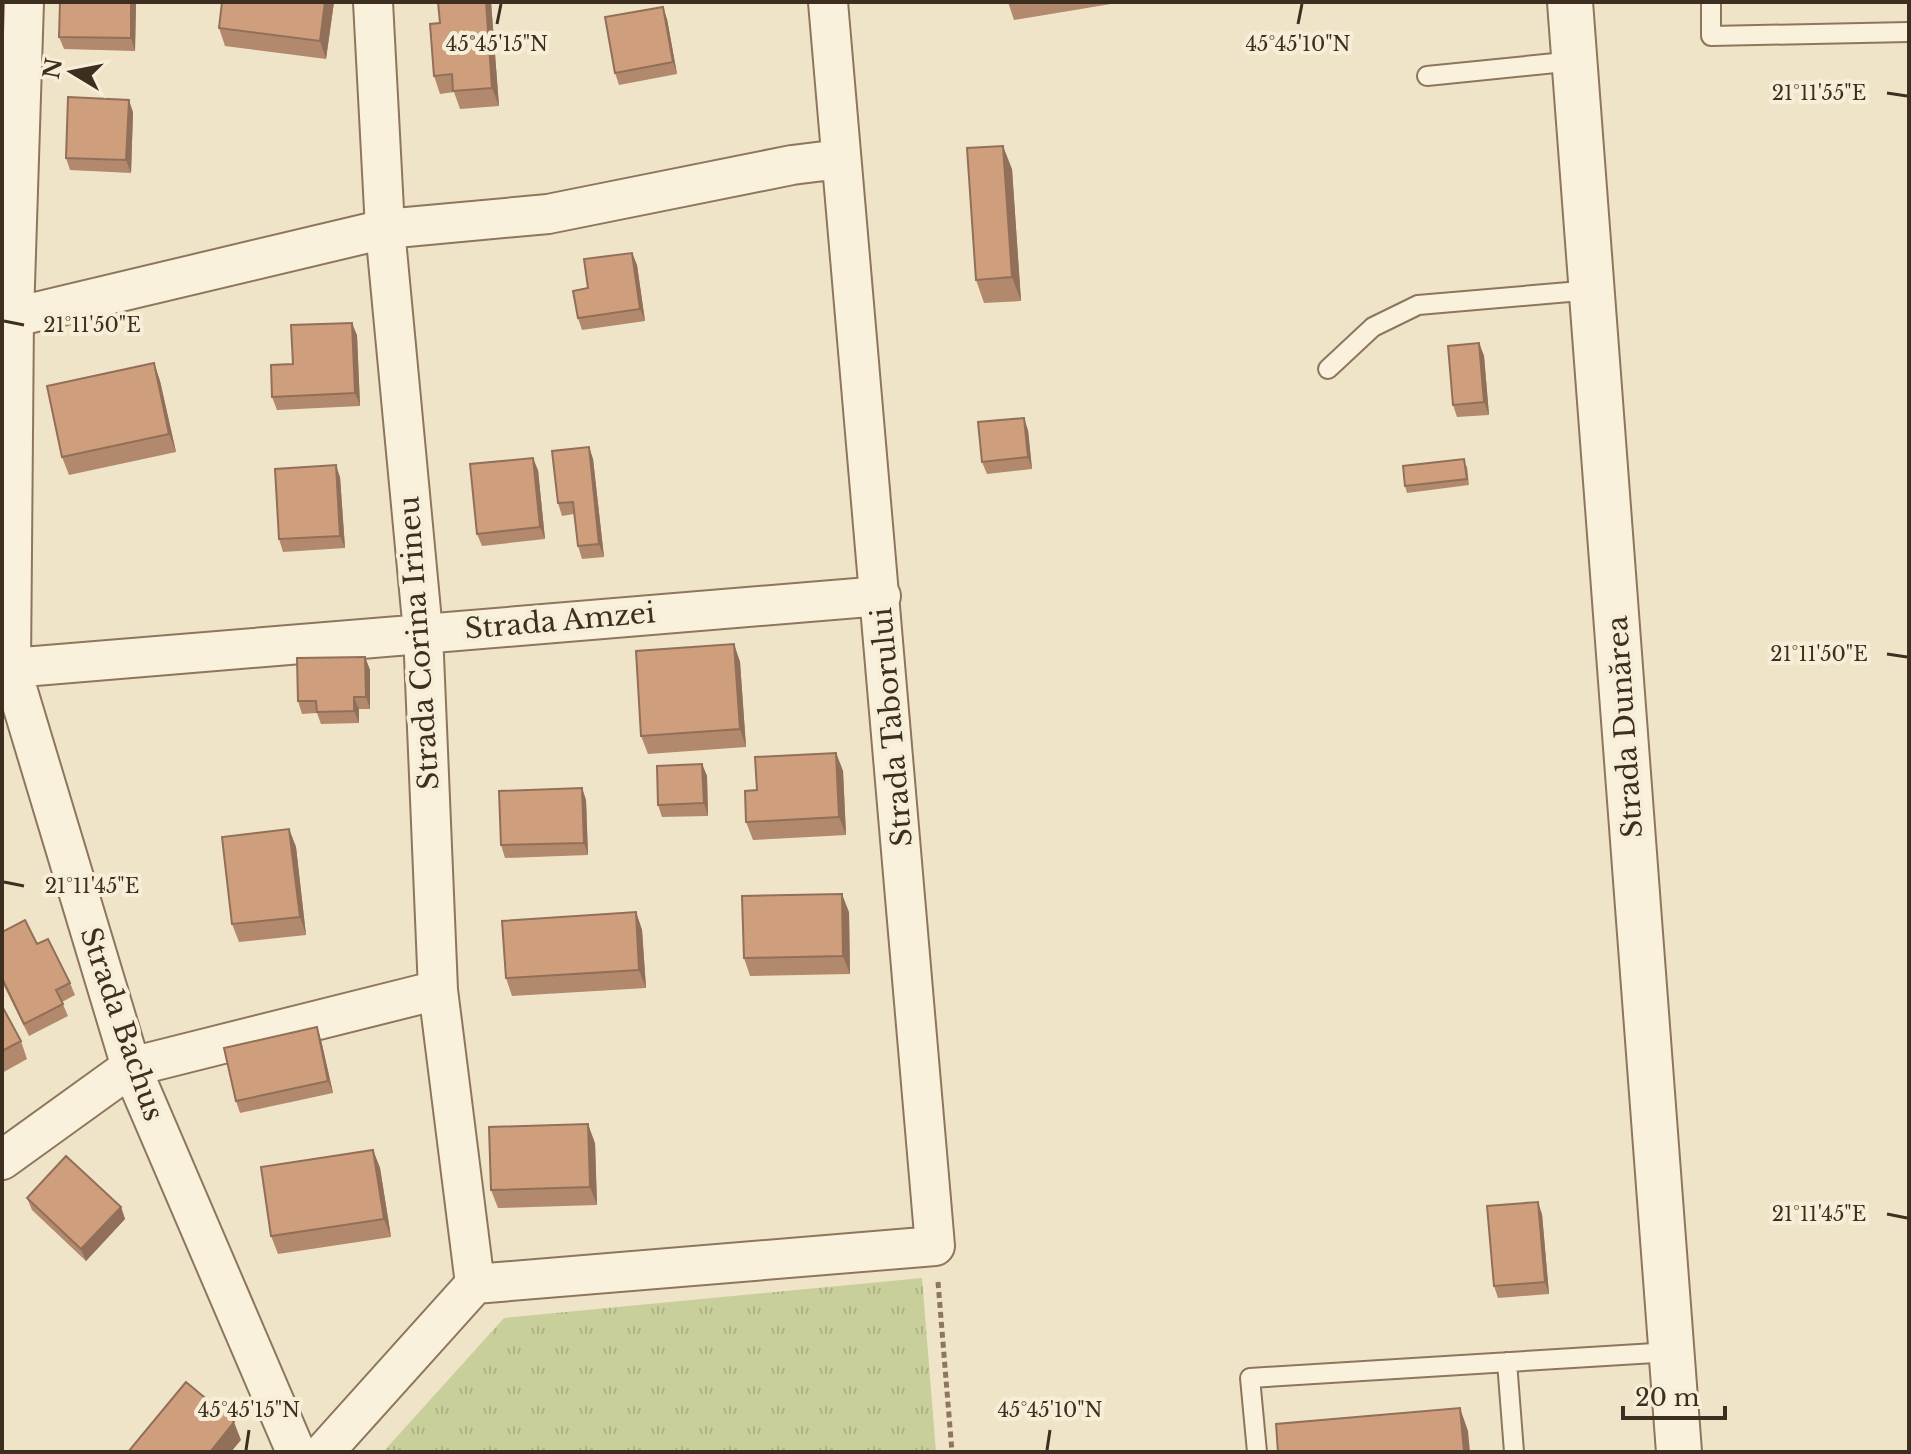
<svg xmlns="http://www.w3.org/2000/svg" width="1911" height="1454" viewBox="0 0 1911 1454" font-family="'Libre Baskerville',serif">
  <defs>
    <pattern id="grass-tufts" width="24" height="20" patternUnits="userSpaceOnUse" patternTransform="scale(2)"><rect width="24" height="20" fill="#c9cf9b"/><path d="M3 7l-1-3M5 7V3M7 7l1-3M15 17l-1-3M17 17v-4M19 17l1-3" fill="none" stroke="#aeb285"/></pattern>
  </defs>
  <rect width="100%" height="100%" fill="#f0e4c8"/>
  <path fill="url(#grass-tufts)" d="M922,1278L936,1452H383L504,1318Z"/>
  <g fill="none" stroke-linecap="round" stroke-linejoin="round">
    <defs>
      <path id="service" d="M1711,2V36L1909,32
        M1427,76L1575,61
        M1328,369L1373,327L1418,305L1592,290
        M1507,1362L1514,1452
        M1257,1452L1250,1378L1671,1352"/>
      <path id="minor" d="M24,2L14,316L11,668L131,1067L296,1452
        M373,2L385,229L423,632L438,990L475,1284
        M2,320L385,229L548,214L792,165L840,159
        M2,673L11,668L881,596
        M2,1160L131,1067L438,990
        M324,1452L475,1284L935,1246L828,2"/>
      <path id="tertiary" d="M1570,2L1679,1452"/>
    </defs>
    <use href="#service" stroke="#8d765c" stroke-width="22"/>
    <use href="#minor" stroke="#8d765c" stroke-width="42"/>
    <use href="#tertiary" stroke="#8d765c" stroke-width="48"/>
    <path stroke="#8d765c" stroke-width="5" stroke-dasharray="6 4" stroke-linecap="butt" d="M938,1282L952,1452"/>
    <use href="#service" stroke="#faf1dc" stroke-width="18"/>
    <use href="#minor" stroke="#faf1dc" stroke-width="38"/>
    <use href="#tertiary" stroke="#faf1dc" stroke-width="44"/>
  </g>
  <path fill="#b2896c" d="M136,2L135,51L64,49L59,37Z
    M222,2H334L326,59L225,46L219,28Z
    M491,2L499,106L460,109L454,92L440,94L434,76L440,23Z
    M1008,2H1123L1014,20Z
    M667,19L677,74L619,85L615,73Z
    M133,112L131,173L70,170L66,158Z
    M1012,169L1021,301L984,303L976,280Z
    M632,253L637,265L645,321L582,330L578,318L588,288Z
    M357,335L360,406L277,410L272,397L293,364Z
    M1479,343L1484,356L1489,415L1457,417L1453,405Z
    M154,363L160,381L176,452L69,475L62,457Z
    M1028,430L1032,469L987,474L982,462Z
    M589,447L593,459L604,557L582,559L578,546L574,514L562,516L558,503Z
    M1467,466L1469,485L1407,493L1405,486Z
    M538,470L545,539L482,546L477,534Z
    M340,477L345,548L283,552L279,539Z
    M734,644L740,662L746,747L648,754L641,736Z
    M365,657L370,670V709H359V723L321,724L317,713L302,714L298,701Z
    M836,753L843,771L846,835L753,840L746,822Z
    M702,764L707,776L708,816L662,817L658,805Z
    M582,788L586,800L588,855L505,858L501,845Z
    M289,829L296,847L306,935L239,942L232,924Z
    M636,912L642,930L646,988L512,996L506,978Z
    M849,912L850,974L750,976L744,958Z
    M2,932L37,944L70,983L75,995L62,1002L68,1016L29,1036L2,982Z
    M2,1006L21,1041L27,1059L2,1073Z
    M317,1027L321,1040L333,1093L240,1113L236,1101Z
    M595,1143L597,1205L498,1208L491,1190Z
    M373,1150L380,1168L391,1237L278,1254L271,1236Z
    M27,1198L121,1207L125,1219L86,1261L32,1210Z
    M1542,1214L1549,1294L1498,1298L1494,1286Z"/>
  <path fill="#916f58" d="M131,2H136L135,51L131,38Z
    M325,2H334L326,59L320,41Z
    M486,2H491L499,106L492,88Z
    M663,7L667,19L677,74L673,62Z
    M129,100L133,112L131,173L126,160Z
    M1003,146L1012,169L1021,301L1012,277Z
    M632,253L637,265L645,321L640,309Z
    M352,323L357,335L360,406L355,393Z
    M1479,343L1484,356L1489,415L1484,402Z
    M154,363L160,381L176,452L169,434Z
    M1024,418L1028,430L1032,469L1028,457Z
    M589,447L593,459L604,557L599,544Z
    M533,458L538,470L545,539L540,527Z
    M336,465L340,477L345,548L340,536Z
    M734,644L740,662L746,747L740,729Z
    M365,657L370,670V709L366,697Z
    M354,697L359,709V723L354,711Z
    M836,753L843,771L846,835L839,817Z
    M702,764L707,776L708,816L704,803Z
    M582,788L586,800L588,855L584,843Z
    M289,829L296,847L306,935L300,917Z
    M842,894L849,912L850,974L843,956Z
    M636,912L642,930L646,988L639,970Z
    M317,1027L321,1040L333,1093L328,1081Z
    M588,1124L595,1143L597,1205L590,1187Z
    M373,1150L380,1168L391,1237L384,1219Z
    M1538,1202L1542,1214L1549,1294L1545,1282Z
    M121,1207L125,1219L86,1261L81,1249Z
    M1460,1408L1468,1431L1470,1452H1464Z
    M234,1422L241,1440L231,1452H210Z"/>
  <path fill="#cf9f7d" stroke="#916f58" stroke-width="2" d="M60,2H131V38L59,37Z
    M222,2H325L320,41L219,28Z
    M438,2H486L492,88L453,91L452,74L434,76L430,24L440,23Z
    M663,7L673,62L615,73L605,17Z
    M68,97L129,100L126,160L66,158Z
    M1003,146L1012,277L976,280L967,148Z
    M632,253L640,309L578,318L573,291L588,288L584,259Z
    M352,323L355,393L272,397L271,365L293,364L291,325Z
    M1479,343L1484,402L1453,405L1448,346Z
    M154,363L169,434L62,457L47,386Z
    M1024,418L1028,457L982,462L978,422Z
    M589,447L599,544L578,546L573,502L558,503L552,451Z
    M533,458L540,527L477,534L470,464Z
    M1464,459L1467,479L1405,486L1403,466Z
    M336,465L340,536L279,539L275,469Z
    M734,644L740,729L641,736L636,651Z
    M365,657L366,697H354V711L317,712L316,701H298L297,658Z
    M836,753L839,817L746,822L745,791L757,790L755,757Z
    M702,764L704,803L658,805L657,766Z
    M582,788L584,843L501,845L499,791Z
    M289,829L300,917L232,924L222,837Z
    M842,894L843,956L744,958L742,896Z
    M636,912L639,970L506,978L502,921Z
    M25,920L37,944L48,939L70,983L56,990L63,1004L24,1024L2,978V932Z
    M2,1006L21,1041L2,1051Z
    M317,1027L328,1081L236,1101L224,1048Z
    M588,1124L590,1187L491,1190L489,1127Z
    M373,1150L384,1219L271,1236L261,1167Z
    M66,1156L121,1207L81,1249L27,1198Z
    M1538,1202L1545,1282L1494,1286L1487,1206Z
    M186,1382L234,1422L210,1452H128Z
    M1460,1408L1464,1452H1278L1276,1424Z"/>
  <path fill="none" stroke="#3d2e20" stroke-width="3" d="M497,24L501,4M1298,24L1302,4M1887,93L1907,96M4,321L24,325M1887,654L1907,657M4,882L24,886M1887,1214L1907,1218M246,1450L249,1430M1047,1450L1050,1430"/>
  <g text-anchor="middle" dominant-baseline="central" stroke-width="8" stroke-linejoin="round" paint-order="stroke">
    <g font-size="28" fill="#3d2e20" stroke="#f7eed8">
      <text transform="translate(560 621) rotate(-5)">Strada Amzei</text>
      <text transform="translate(419 643) rotate(-94)">Strada Corina Irineu</text>
      <text transform="translate(892 727) rotate(-95)">Strada Taborului</text>
      <text transform="translate(1625 727) rotate(-94)">Strada Dunărea</text>
      <text transform="translate(122 1024) rotate(71)">Strada Bachus</text>
    </g>
  </g>
  <g font-size="20" text-anchor="middle" fill="#3d2e20" stroke="#f7eed8" stroke-width="8" stroke-linejoin="round" paint-order="stroke">
    <text x="497" y="51">45°45'15"N</text>
    <text x="1298" y="51">45°45'10"N</text>
    <text x="1819" y="100">21°11'55"E</text>
    <text x="92" y="332">21°11'50"E</text>
    <text x="1819" y="661">21°11'50"E</text>
    <text x="92" y="893">21°11'45"E</text>
    <text x="1819" y="1221">21°11'45"E</text>
    <text x="249" y="1417">45°45'15"N</text>
    <text x="1050" y="1417">45°45'10"N</text>
  </g>
  <rect width="1911" height="1454" fill="none" stroke="#3d2e20" stroke-width="8"/>
  <g transform="translate(72 72) rotate(280)" stroke="#f7eed8" stroke-width="6" paint-order="stroke">
  <path d="M0-6L14 30L0 20L-14 30Z" fill="#3d2e20"/>
  <text y="-12" font-size="22" font-weight="bold" text-anchor="middle" fill="#3d2e20">N</text>
  </g>
  <path d="M1623 1406v12h102v-12" fill="none" stroke="#3d2e20" stroke-width="4"/>
  <text x="1635" y="1406" font-size="24" fill="#3d2e20" stroke="#f7eed8" stroke-width="6" paint-order="stroke">20 m</text>
</svg>
